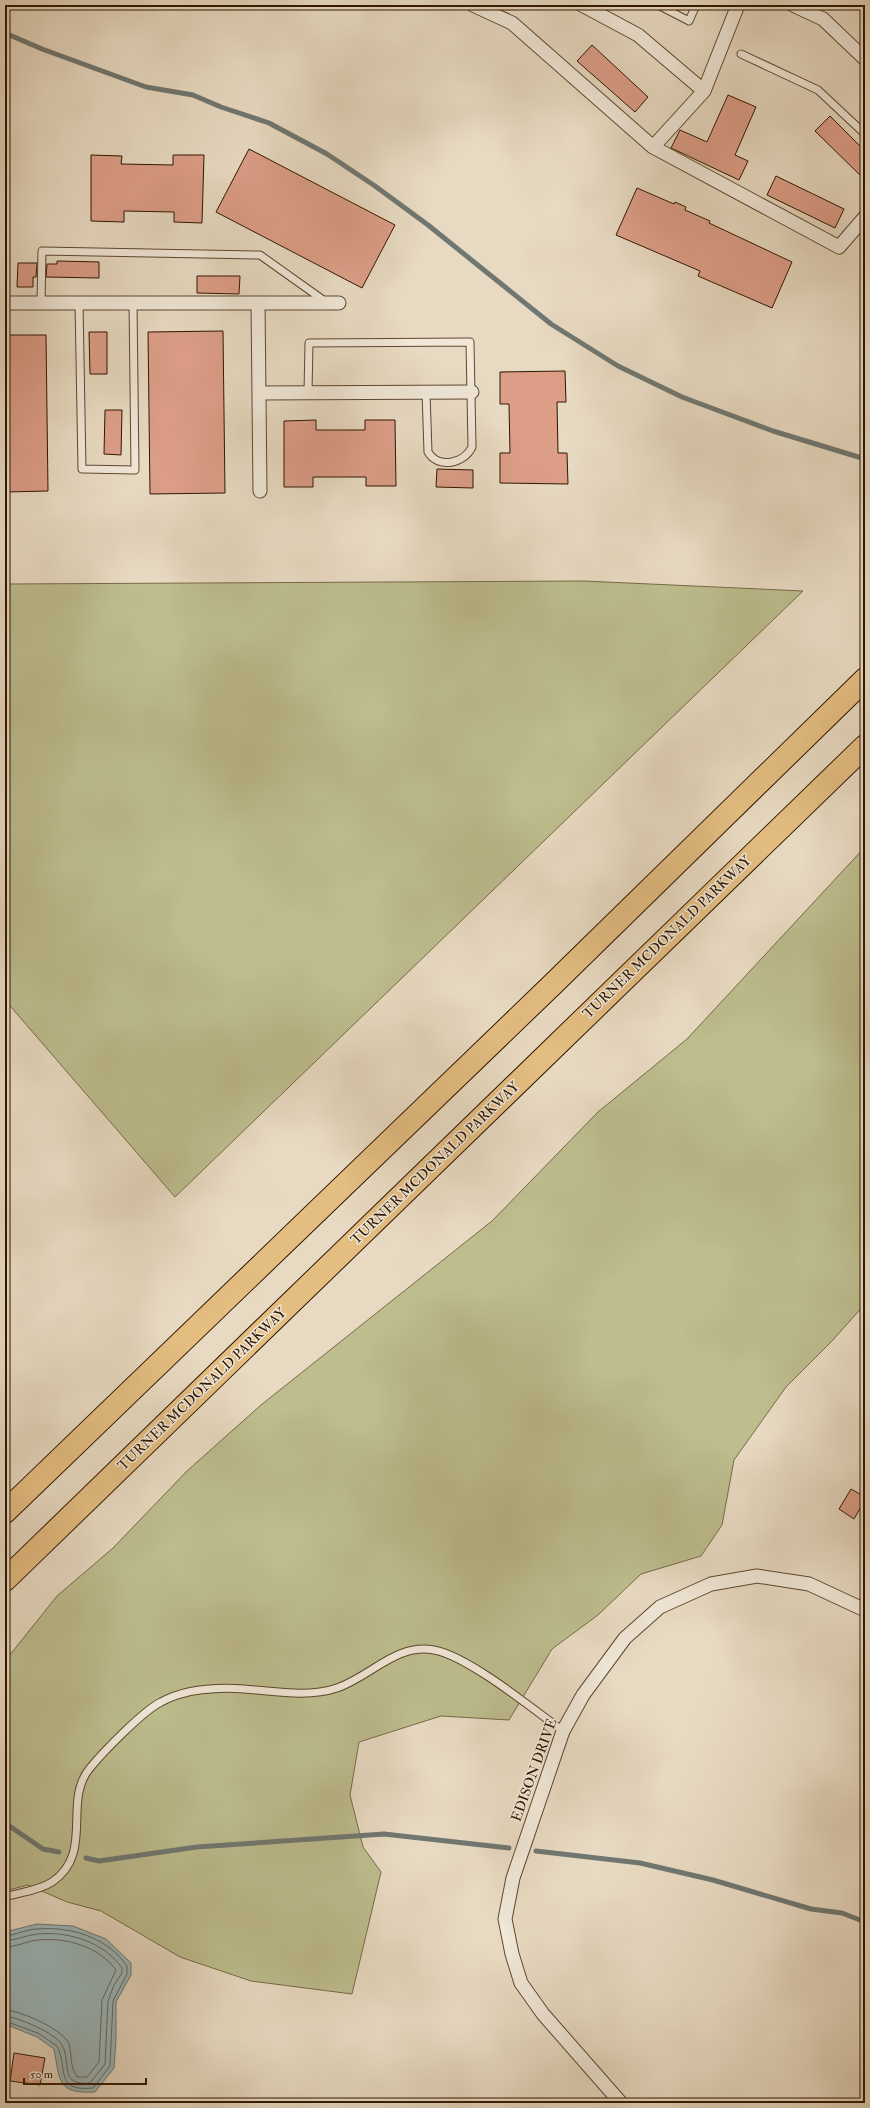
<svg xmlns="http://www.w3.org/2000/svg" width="870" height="2108" viewBox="0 0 870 2108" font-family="'IM FELL Double Pica',serif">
  <rect width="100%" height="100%" fill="#e8dac2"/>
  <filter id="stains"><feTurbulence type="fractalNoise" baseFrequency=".005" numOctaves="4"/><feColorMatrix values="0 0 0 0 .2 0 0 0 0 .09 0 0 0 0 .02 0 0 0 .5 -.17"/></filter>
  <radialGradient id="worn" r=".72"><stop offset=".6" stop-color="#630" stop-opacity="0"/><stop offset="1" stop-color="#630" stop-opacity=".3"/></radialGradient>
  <path fill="#bdbd8e" stroke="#766a47" d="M584,581L803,591L175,1197L5,1000V584Z
    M865,847V1304L832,1341L786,1387L734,1460L722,1525L701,1556L641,1574L598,1615L552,1649L509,1720L441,1716L359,1742L350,1795L363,1847L381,1872L352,1994L251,1981L180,1957L101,1911L67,1902L28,1885L5,1891V1661L57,1596L113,1548L187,1471L261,1405L492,1221L598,1112L687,1039Z"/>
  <path fill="#9bb8bd" stroke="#707771" d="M37,1924L73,1926L106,1939L131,1963V1975L116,2002V2040L114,2068L95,2092C57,2094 60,2081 54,2049L37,2037L5,2024V1932Z"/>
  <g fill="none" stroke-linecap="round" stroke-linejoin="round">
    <path stroke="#65675e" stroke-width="1" d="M5,1936C16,1935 27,1929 38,1929C71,1926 108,1938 127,1966V1974L113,2001L110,2066L93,2088C53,2092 69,2068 57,2046L38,2033L5,2021
      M5,1941C16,1940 27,1935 38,1934C68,1931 104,1942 122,1968V1973L114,1985L108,2001L105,2064L90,2083C58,2086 72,2063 62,2045C57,2034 18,2017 5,2016
      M5,1947C16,1947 27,1941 38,1940C66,1937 100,1947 116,1970L102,2000L99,2062L87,2077H77C70,2068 72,2055 69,2044C64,2030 20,2010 5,2010"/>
    <path stroke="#707771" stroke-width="5" d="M5,33L42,49L146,87L193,95L221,107L269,123L327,154L375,186L428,225L551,324L618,366L682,397L773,431L865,459
      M5,1823L43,1849L59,1852
      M536,1851L640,1863L713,1880L811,1909L842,1913L865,1922
      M86,1858L99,1861L197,1847L384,1834L509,1848"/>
  </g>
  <path fill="#dd9e88" stroke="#2f1600" d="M592,45L648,97L635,112L577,61Z
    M728,95L756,107L735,155L748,161L739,180L671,148L680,130L707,142Z
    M830,116L865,151V180L815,131Z
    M249,149L395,225L362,288L216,212Z
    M91,155L122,156L121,164L173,165V155H204L202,223L174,222V212L124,211V222L91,221Z
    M776,176L844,209L835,228L767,195Z
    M637,188L674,204L675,202L686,207L685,210L710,221L709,223L792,262L772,308L698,276L700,271L616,235Z
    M57,261L99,262V278L46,277L47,264H57Z
    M18,263H37L36,277H33V287H17Z
    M197,276H240L239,294L197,293Z
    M223,331L225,493L150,494L148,332Z
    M89,332H107V374H90Z
    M5,335H46L48,491L5,492Z
    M565,371L566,402H557L558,453H567L568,484L500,483V453H510L509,404H500V372Z
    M105,410H122L121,455L104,454Z
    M316,420V430H365V420H395L396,486H366V477H313V487H284V421Z
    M437,469L473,470V488L436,487Z
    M851,1489L865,1497V1500L854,1519L839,1509Z
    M14,2053L45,2058L40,2085L10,2081Z"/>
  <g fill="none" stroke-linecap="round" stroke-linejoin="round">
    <defs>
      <path id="lane" d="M658,5L689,21L696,5
        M741,54L818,90L865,134
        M41,303L42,251L260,255L326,302
        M79,303L82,469L135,470L133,303
        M308,392L309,343L470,342L472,447C464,464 438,469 428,452L426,392
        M5,1897C21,1892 38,1891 52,1882C95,1853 62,1801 90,1768C104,1751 143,1711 161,1702C185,1689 218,1687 244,1689C274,1691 307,1698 337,1688C370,1677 396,1643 434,1650C468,1656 533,1709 563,1731"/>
      <path id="street" d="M473,5L512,23L653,147L839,247L865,217
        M582,5L638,35L704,91
        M793,5L823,19L865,59
        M653,147L704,91L738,5
        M5,303H339
        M258,303L260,491
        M259,393L472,392
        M621,2103L543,2014L521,1983L512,1954L505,1919L513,1878L563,1731L583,1695L625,1638L660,1607L711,1584L757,1576L809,1584L865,1610"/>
      <path id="highway" d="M5,1512L552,985L865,679
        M5,1580L865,746"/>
    </defs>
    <use href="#lane" stroke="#5d4730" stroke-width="9"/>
    <use href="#street" stroke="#5d4730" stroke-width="15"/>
    <use href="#highway" stroke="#2f1600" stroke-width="24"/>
    <use href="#lane" stroke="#f0e7d7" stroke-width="7"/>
    <use href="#street" stroke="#f0e7d7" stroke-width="13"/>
    <use href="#highway" stroke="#e4bd81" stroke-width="22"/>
  </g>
  <g text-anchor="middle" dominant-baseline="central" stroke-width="3" stroke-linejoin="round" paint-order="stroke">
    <g font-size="14" fill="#2f1600" stroke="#f0e7d7">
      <text transform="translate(667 937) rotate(-44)">TURNER MCDONALD PARKWAY</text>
      <text transform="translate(435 1163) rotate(-44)">TURNER MCDONALD PARKWAY</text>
      <text transform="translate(202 1389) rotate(-44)">TURNER MCDONALD PARKWAY</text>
      <text transform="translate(534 1770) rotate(-70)">EDISON DRIVE</text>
    </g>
  </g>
  <rect width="870" height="2108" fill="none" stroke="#e8dac2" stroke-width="20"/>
  <rect x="6" y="6" width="858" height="2096" fill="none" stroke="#2f1600" stroke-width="2"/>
  <rect x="10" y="10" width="850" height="2088" fill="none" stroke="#2f1600"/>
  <path d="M24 2078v6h122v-6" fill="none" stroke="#2f1600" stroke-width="2"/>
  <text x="30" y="2078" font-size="12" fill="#2f1600" stroke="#f0e7d7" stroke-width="3" paint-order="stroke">50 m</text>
  <rect width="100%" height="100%" filter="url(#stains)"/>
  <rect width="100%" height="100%" fill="url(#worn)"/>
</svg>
